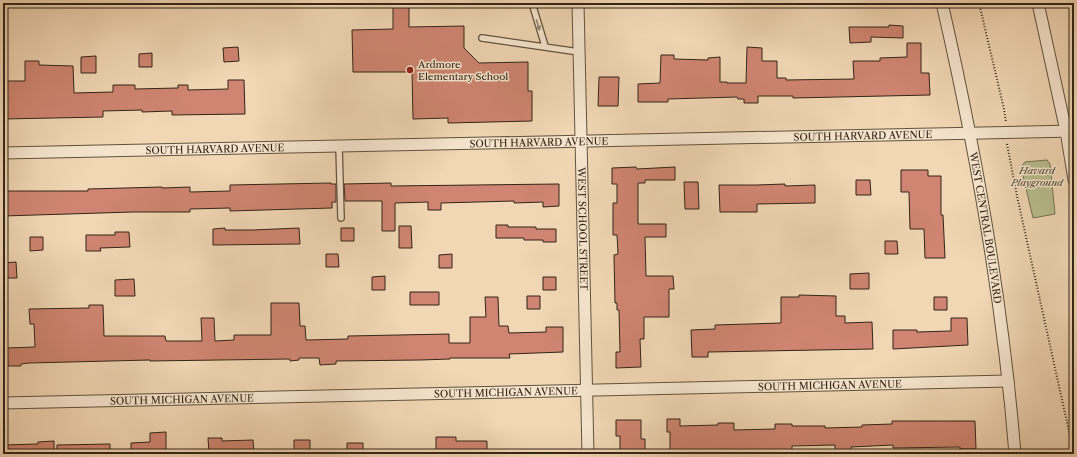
<svg xmlns="http://www.w3.org/2000/svg" width="1077" height="457" viewBox="0 0 1077 457" font-family="'Libre Caslon Text',serif">
  <rect width="100%" height="100%" fill="#f1d7b4"/>
  <filter id="stains"><feTurbulence type="fractalNoise" baseFrequency=".005" numOctaves="4"/><feColorMatrix values="0 0 0 0 .2 0 0 0 0 .09 0 0 0 0 .02 0 0 0 .5 -.17"/></filter>
  <radialGradient id="worn" r=".72"><stop offset=".6" stop-color="#630" stop-opacity="0"/><stop offset="1" stop-color="#630" stop-opacity=".3"/></radialGradient>
  <path fill="#b8bf8f" stroke="#767252" d="M1047,160L1050,164L1055,214L1033,218L1021,167L1025,162Z"/>
  <path fill="#cf8571" stroke="#332516" d="M393,3H409V27L464,26V48L479,63L528,62V91H532V121L448,123V118L413,119L412,72H353L352,30L393,29Z
    M889,25L903,26V38L871,37V42L850,43L849,27H889Z
    M907,43H921V73H929L930,95L793,98V96H758V103H744V99H738L737,97L668,99V102H638V84L660,83L661,55H674V59L708,60V58L720,57V82H727V83H746L747,47L762,48V61H777V78H786V80L854,79L853,61H880V58L907,57Z
    M238,47L239,61L224,62L223,48Z
    M152,53V67H139V54Z
    M96,56V73H81V57Z
    M25,61H39V65L73,66L74,93L113,92V85H135V89L178,88V85H188V90L228,89V80H244L245,114L172,115V111L142,112V110L103,111V117L3,119V81H25Z
    M599,77H619L618,106H598Z
    M636,167L637,169L675,167V180H645V183H638V224H666V237H645L646,276H673L674,289H669V317H644V339H640L641,367L616,368V352H620L619,310H617V303H615L614,255L618,254L617,235H613V203H617V184H612V168Z
    M901,170H928V176H941V215H943L945,258H925L924,229H910L909,192H901Z
    M856,180H870L871,195H856Z
    M684,182H698L699,209H685Z
    M331,183V184H336V202H332V208L230,211V208L190,209V212H133L3,216V191H88V189L162,187V188L190,187V192L230,191V185Z
    M391,183V186L559,184V206L543,207V202L514,203V201L477,202L441,203V210H428V202L395,203V231H382V201H345L344,184Z
    M785,184V186L815,185V203L757,204V212H720L719,185H757Z
    M496,225H508V227H536V229H556V242H543V240H524V238H496Z
    M399,226H411L412,248H399Z
    M225,228V230H253L299,228L300,244L213,245V229Z
    M341,228H354V241H341Z
    M115,232H129L130,247L100,248L101,251H86V235H115Z
    M30,237H43V250L30,251Z
    M885,241H897L898,254H885Z
    M326,254H338L339,267H326Z
    M452,254V268H439V255Z
    M16,262L17,278H3V263Z
    M869,273V289H850V274Z
    M385,276V290H372V277Z
    M543,277H556V290H543Z
    M134,279L135,296H115V280Z
    M410,292H439V305H410Z
    M799,295L836,296V316H845V323L872,322L873,349L708,352V357H692L691,330L715,329V325L781,323V297H799Z
    M527,296H540V309H527Z
    M485,297H498L499,326H508L509,333L546,332V327H563V352L509,354L510,358H450V359L420,360L336,361V364L320,365L319,358H299V360L290,361V359L150,361V360L29,363L21,364V366H8L7,348L35,347L34,324H30L29,309L89,308V305H103L104,336H165L166,341H202L201,318H214L215,341L234,340V335H271V303H299L300,326H305L306,340L348,339V336L449,334V343H470V317H486Z
    M934,297H947V310H934Z
    M951,318H967L968,345L893,349V330H917V332L951,331Z
    M667,419H680V426L718,425V423H734V430L775,429V424H792V426H825V428L862,427V425L892,424V421H975L976,449H960V447L893,448V445L851,447V454H835V445L792,446V451L767,452V454H750V450L707,451V453L670,454V432H667Z
    M616,420H641V439H645V454H620V436H616Z
    M166,432V454H131V443L150,442V433Z
    M436,437H456V441H487V454H464V451L436,452Z
    M208,438H222V441L253,440L254,454H209Z
    M294,440H310V454H294Z
    M54,441V454H3V445L38,444V442Z
    M347,443H363V454H347Z
    M110,444V454H57V445Z"/>
  <g fill="none" stroke-linecap="round" stroke-linejoin="round">
    <defs>
      <path id="service" d="M532,3L545,46
        M482,38L579,52
        M339,146L341,218"/>
      <g id="minor">
        <path id="s1" d="M578,3L588,454"/>
        <path id="s2" d="M942,3C976,151 1003,302 1015,454"/>
        <path d="M1038,3L1066,131L1074,180"/>
        <path id="s3" d="M3,153L1074,131"/>
        <path id="s4" d="M3,403L1008,381"/>
      </g>
    </defs>
    <use href="#service" stroke="#62523e" stroke-width="8"/>
    <use href="#minor" stroke="#62523e" stroke-width="13"/>
    <path stroke="#332516" stroke-width="2" stroke-dasharray="1 2" stroke-linecap="butt" d="M979,3L1004,109L1006,122
      M1007,144L1017,196L1070,436L1072,454"/>
    <use href="#service" stroke="#f6e5ce" stroke-width="5.5"/>
    <use href="#minor" stroke="#f6e5ce" stroke-width="11"/>
  </g>
  <defs><path id="oneway-solid" d="M-6-.8H1V-3.2L6.5 0L1 3.2V.8H-6Z"/></defs>
  <use fill="#948572" href="#oneway-solid" transform="translate(538 25) rotate(73)"/>
  <circle fill="#8f2418" stroke="#f6e5ce" stroke-width="1.5" cx="410" cy="70" r="4"/>
  <g text-anchor="middle" dominant-baseline="central" stroke-width="3" stroke-linejoin="round" paint-order="stroke">
    <g font-size="10" fill="#332516" stroke="#f6e5ce" text-anchor="start">
      <text x="418" y="64">Ardmore<tspan x="418" dy="12">Elementary School</tspan></text>
    </g>
    <g font-size="10" fill="#332516" stroke="#f6e5ce">
      <text stroke="none"><textPath href="#s3" startOffset="860">SOUTH HARVARD AVENUE</textPath></text>
      <text stroke="none"><textPath href="#s3" startOffset="536">SOUTH HARVARD AVENUE</textPath></text>
      <text stroke="none"><textPath href="#s3" startOffset="212">SOUTH HARVARD AVENUE</textPath></text>
      <text stroke="none"><textPath href="#s2" startOffset="229">WEST CENTRAL BOULEVARD</textPath></text>
      <text stroke="none"><textPath href="#s1" startOffset="226">WEST SCHOOL STREET</textPath></text>
      <text stroke="none"><textPath href="#s4" startOffset="827">SOUTH MICHIGAN AVENUE</textPath></text>
      <text stroke="none"><textPath href="#s4" startOffset="503">SOUTH MICHIGAN AVENUE</textPath></text>
      <text stroke="none"><textPath href="#s4" startOffset="179">SOUTH MICHIGAN AVENUE</textPath></text>
    </g>
    <g font-size="10" font-style="italic" fill="#544c34" stroke="#f6e5ce">
      <text x="1037" y="170">Havard<tspan x="1037" dy="12">Playground</tspan></text>
    </g>
  </g>
  <rect width="1077" height="457" fill="none" stroke="#f1d7b4" stroke-width="16"/>
  <rect x="4" y="4" width="1069" height="449" fill="none" stroke="#332516" stroke-width="2"/>
  <rect x="8" y="8" width="1061" height="441" fill="none" stroke="#332516"/>
  <rect width="100%" height="100%" filter="url(#stains)"/>
  <rect width="100%" height="100%" fill="url(#worn)"/>
</svg>
